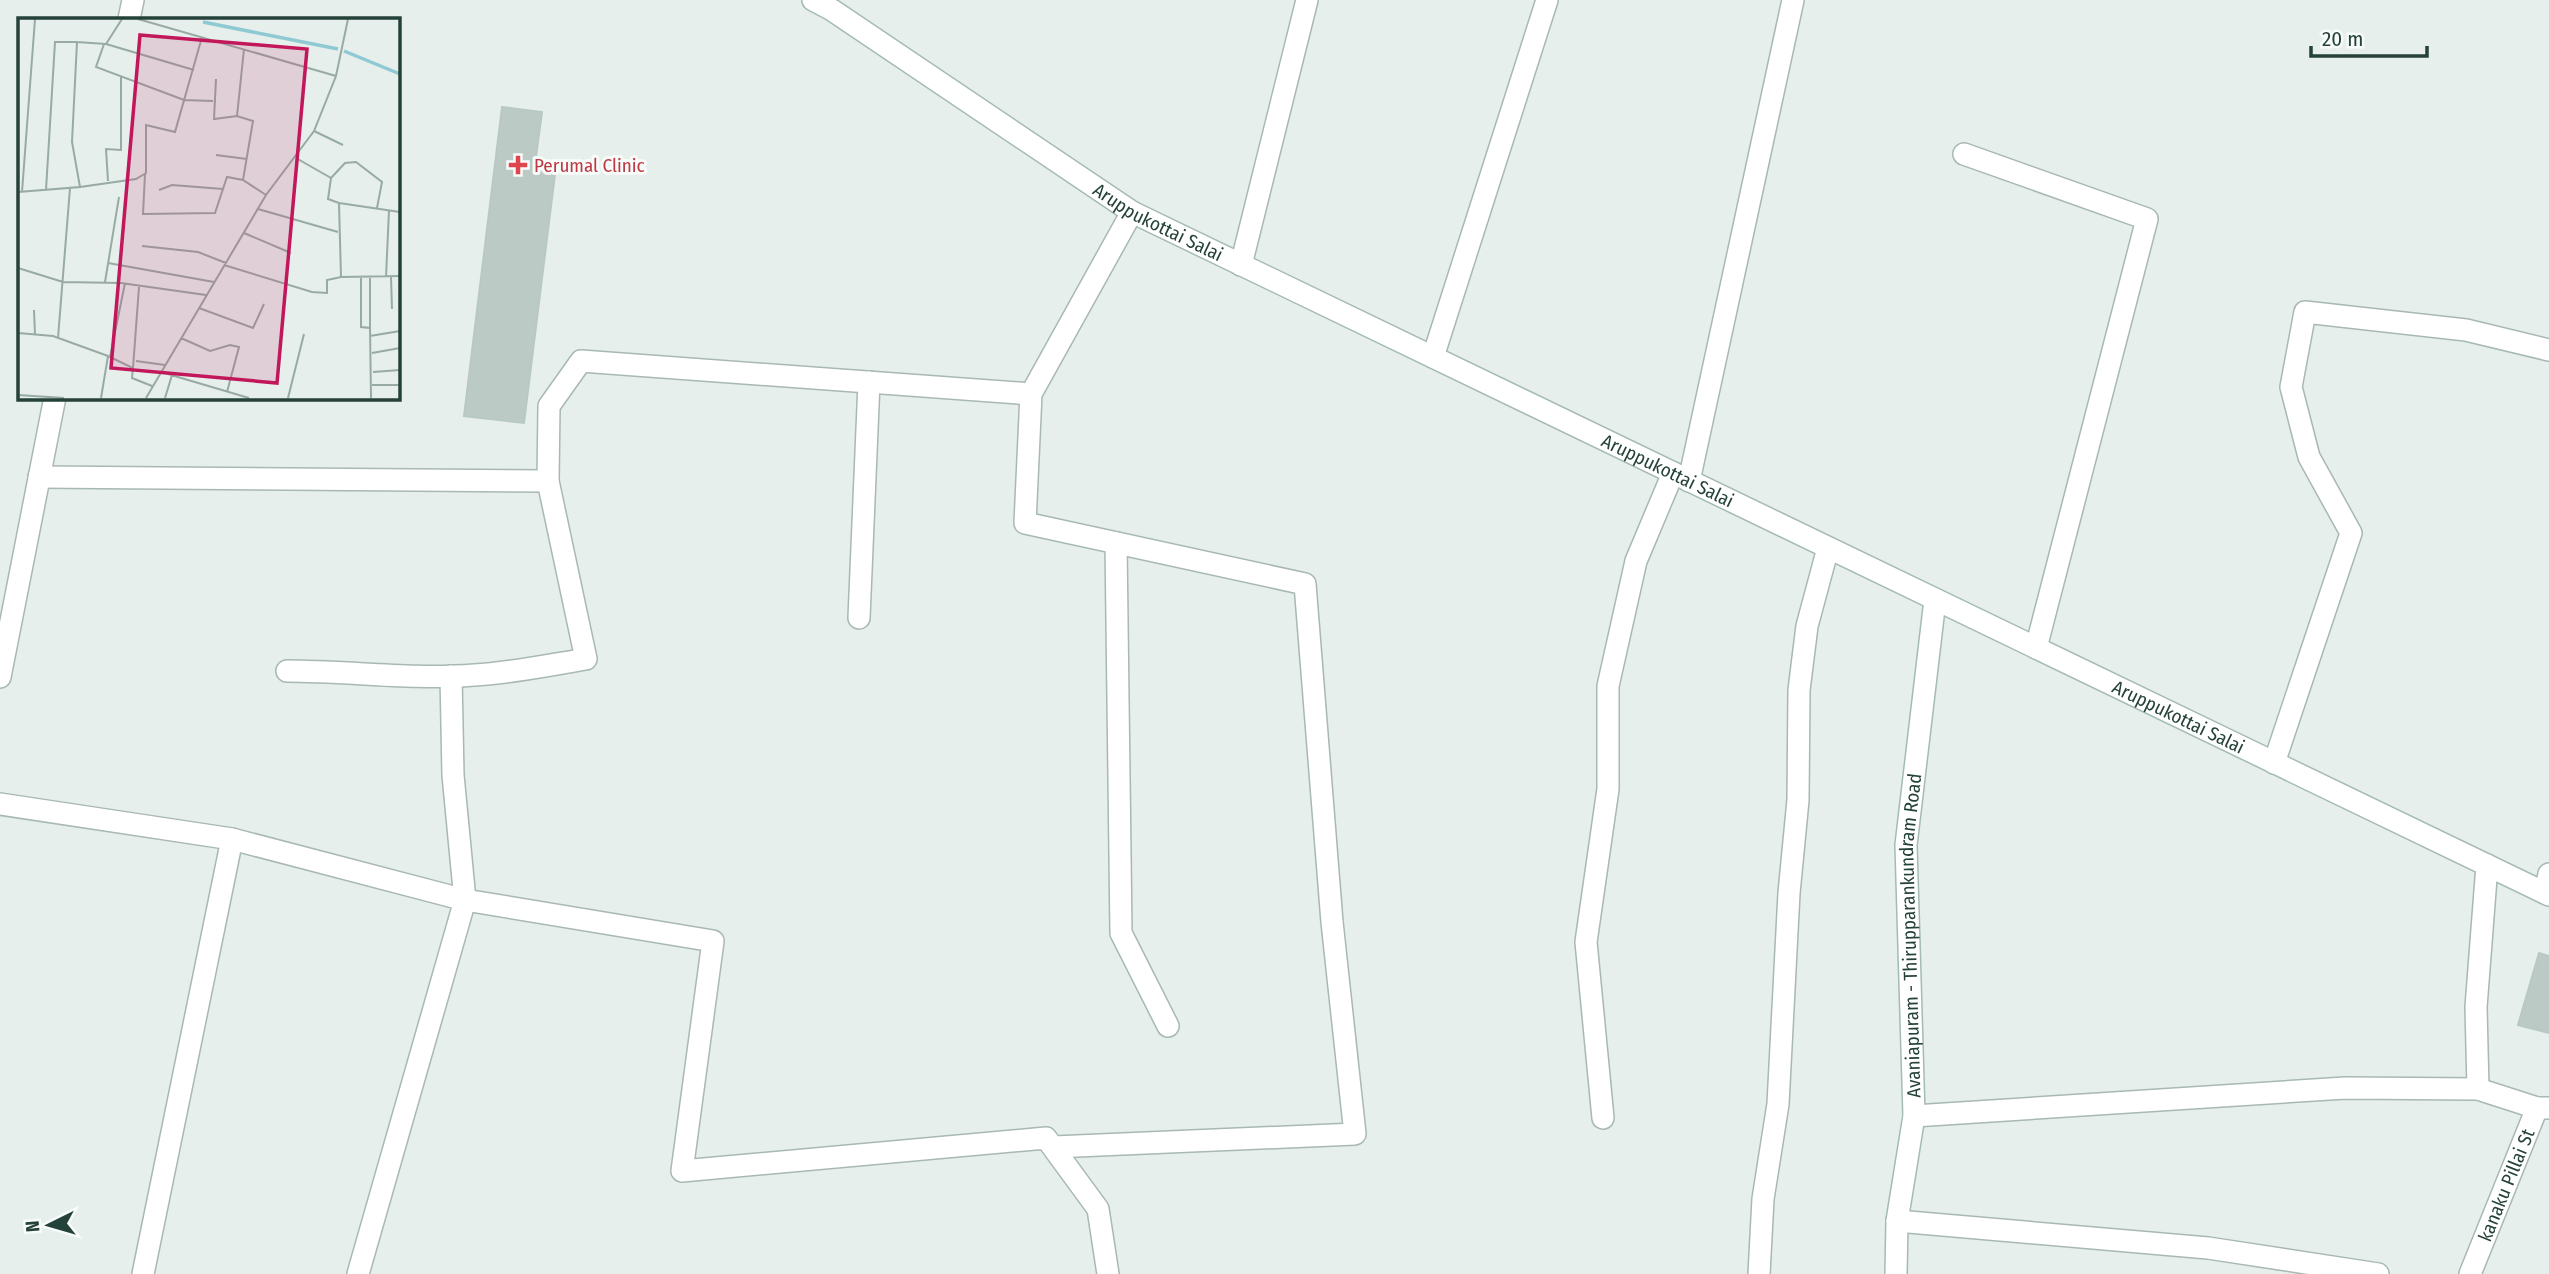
<svg xmlns="http://www.w3.org/2000/svg" width="2549" height="1274" viewBox="0 0 2549 1274" font-family="'Fira Sans Condensed',sans-serif">
  <rect width="100%" height="100%" fill="#e6efeb"/>
  <path fill="#bbcac4" stroke="#b8c9c2" stroke-width="2" d="M502,107L542,112L534,171L555,174L524,423L464,416Z
    M2539,953L2549,956V1033L2518,1025Z"/>
  <g fill="none" stroke-linecap="round" stroke-linejoin="round">
    <defs>
      <g id="minor">
        <path d="M129,19L133,0"/>
        <path d="M1964,154L2147,219L2036,648"/>
        <path d="M1241,265L1307,0"/>
        <path d="M1433,357L1547,0"/>
        <path d="M39,477L548,481"/>
        <path d="M1689,481L1793,0"/>
        <path d="M1116,543L1121,933L1168,1026"/>
        <path d="M859,618L869,382"/>
        <path d="M287,671C349,671 412,680 474,675C512,673 549,665 586,659L548,481L549,406L581,361L1031,394"/>
        <path d="M0,677L55,397"/>
        <path d="M2274,763L2351,533L2309,457L2291,387L2305,312L2466,330L2549,350"/>
        <path d="M0,804L232,839L465,900L713,941L682,1171L1046,1138L1098,1209L1108,1274"/>
        <path d="M2478,1089L2476,1007L2487,865"/>
        <path d="M1914,1116L2345,1088L2478,1089L2537,1108"/>
        <path d="M1603,1118L1586,942L1608,789V686L1636,561L1673,473"/>
        <path d="M1054,1147L1355,1134L1332,922L1305,584L1025,523L1031,394L1132,212"/>
        <path d="M1897,1221L2208,1248L2378,1274"/>
        <path d="M143,1274L232,839"/>
        <path d="M358,1274L465,900L453,775L451,676"/>
        <path d="M1759,1274L1763,1199L1778,1104L1789,893L1798,800L1799,690L1807,626L1828,548"/>
        <path id="s1" d="M2470,1274L2537,1108H2549"/>
      </g>
      <path id="tertiary" d="M2545,893L2549,874"/>
      <g id="secondary">
        <path id="s2" d="M813,0L832,10L1132,212L2549,895"/>
        <path id="s3" d="M1896,1274L1897,1221L1914,1116L1906,845L1935,600"/>
      </g>
    </defs>
    <use href="#minor" stroke="#a8b8b2" stroke-width="24"/>
    <use href="#tertiary" stroke="#a8b8b2" stroke-width="24"/>
    <use href="#secondary" stroke="#a4bbb3" stroke-width="24"/>
    <use href="#minor" stroke="#fff" stroke-width="21"/>
    <use href="#tertiary" stroke="#fff" stroke-width="21"/>
    <use href="#secondary" stroke="#fff" stroke-width="21"/>
  </g>
  <path fill="#e0444e" stroke="#f7fbf9" stroke-width="2.5" d="M514.5 154.5h7v7h7v7h-7v7h-7v-7h-7v-7h7z"/>
  <g text-anchor="middle" dominant-baseline="central" stroke-width="6" stroke-linejoin="round" paint-order="stroke">
    <g font-size="19" fill="#be3a42" stroke="#f7fbf9" text-anchor="start">
      <text x="534" y="165">Perumal Clinic</text>
    </g>
    <g font-size="19" fill="#24423a" stroke="#f7fbf9">
      <text stroke="none"><textPath href="#s2" startOffset="411">Aruppukottai Salai</textPath></text>
      <text stroke="none"><textPath href="#s2" startOffset="978">Aruppukottai Salai</textPath></text>
      <text stroke="none"><textPath href="#s2" startOffset="1545">Aruppukottai Salai</textPath></text>
      <text stroke="none"><textPath href="#s3" startOffset="340">Avaniapuram - Thirupparankundram Road</textPath></text>
      <text stroke="none"><textPath href="#s1" startOffset="96">kanaku Pillai St</textPath></text>
    </g>
  </g>
  <g transform="translate(18 18)">
    <rect width="382" height="382" fill="#e6efeb"/>
    <path fill="none" stroke="#8ec9d4" stroke-width="3.5" d="M185,4L320,31M326,33L382,56"/>
    <path fill="none" stroke="#98aaa4" stroke-width="2" d="M120,1L318,58M86,26L78,49L166,82L195,83M88,26L176,52M198,61L196,101L219,98L235,103L225,162M219,98L226,31M296,113L325,127M198,137L229,141M278,140L313,160M127,156L125,196L197,195L209,159L225,162L248,177M90,163L88,131L103,132V58M62,169L118,161L128,155V107L157,114L184,19M28,172L37,24H59M141,172L154,167L205,171M0,174L62,169L54,124L59,24L88,26L104,1M4,174L17,1M321,185L382,194M240,191L320,214M226,215L273,235M124,228L180,234L208,245M90,245L196,264M206,247L294,274L309,275V262L323,259L382,258M0,250L45,264L103,265L188,277M323,259L321,185L310,181L313,160L327,145L338,144L364,164L359,190M368,259L371,192M373,259L374,291M343,260V309L352,310L353,380M87,264L101,179M181,290L235,310L246,286M16,292L17,317M352,310V260M0,315L35,318L90,338M352,318L382,313M40,320L52,170M163,320L192,333L212,327L221,329L209,374M354,335L382,330M92,339L107,265M118,343L147,347M115,350L121,269M143,354L231,380M355,354L382,352M354,367H382M0,377L46,380M83,380L90,338L115,350L114,360L134,368M128,380L248,177L296,113L318,58L330,1M147,380L154,357M270,380L286,316"/>
    <path fill="#c2185b" fill-opacity="0.15" stroke="#c2185b" stroke-width="3.5" d="M122,17L289,31L259,365L93,350Z"/>
    <rect width="382" height="382" fill="none" stroke="#24423a" stroke-width="3.5"/>
  </g>
  <g transform="translate(49 1225) rotate(265)" stroke="#f7fbf9" stroke-width="5" paint-order="stroke">
  <path d="M0-5L12 26L0 18L-12 26Z" fill="#24423a"/>
  <text y="-10" font-size="19" font-weight="bold" text-anchor="middle" fill="#24423a">N</text>
  </g>
  <path d="M2311 46v10h116v-10" fill="none" stroke="#24423a" stroke-width="3.5"/>
  <text x="2322" y="46" font-size="21" fill="#24423a" stroke="#f7fbf9" stroke-width="5" paint-order="stroke">20 m</text>
</svg>
